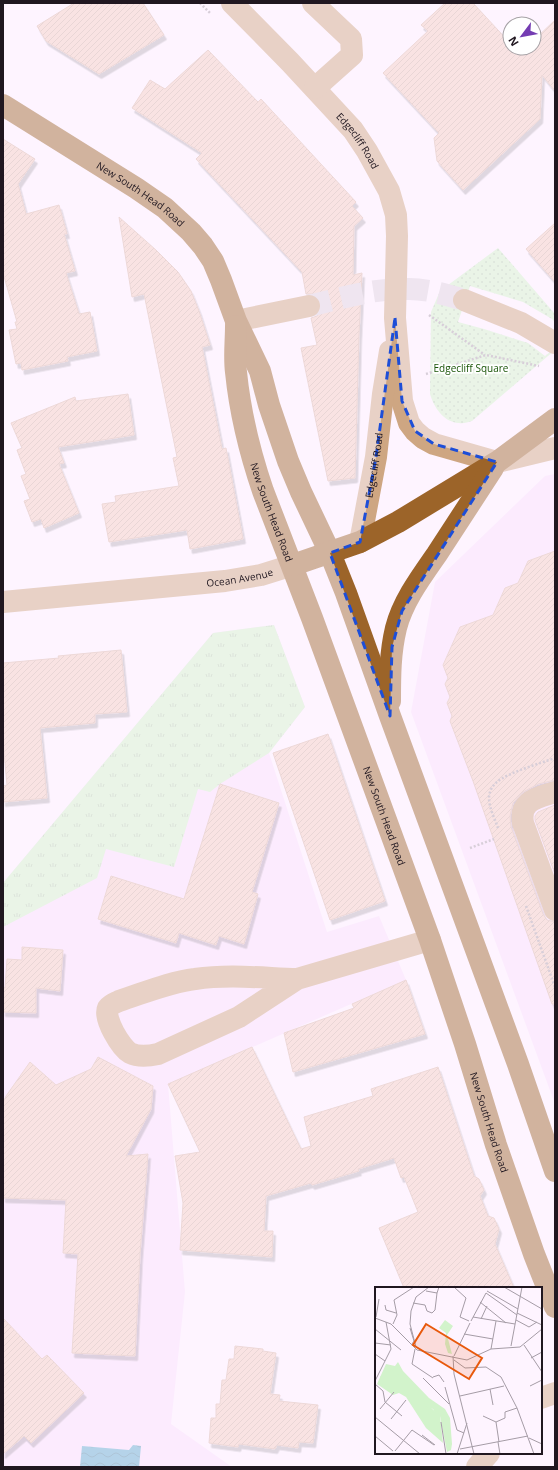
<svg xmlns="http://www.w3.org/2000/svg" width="558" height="1470" viewBox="0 0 558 1470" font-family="'Open Sans',sans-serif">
  <defs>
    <pattern id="grass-tufts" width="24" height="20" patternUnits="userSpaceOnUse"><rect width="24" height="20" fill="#d2f3cb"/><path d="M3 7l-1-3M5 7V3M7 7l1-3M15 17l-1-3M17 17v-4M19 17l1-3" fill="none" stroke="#b4d0ae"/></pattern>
    <pattern id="park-dots" width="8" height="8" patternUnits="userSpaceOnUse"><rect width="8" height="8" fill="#d2f3cb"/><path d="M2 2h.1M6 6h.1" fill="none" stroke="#b4d0ae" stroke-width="1.8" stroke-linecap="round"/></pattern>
    <pattern id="water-waves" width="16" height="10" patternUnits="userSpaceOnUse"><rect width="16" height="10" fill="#5eacce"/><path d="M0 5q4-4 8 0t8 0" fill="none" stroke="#4d8ba7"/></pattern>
    <pattern id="building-hatch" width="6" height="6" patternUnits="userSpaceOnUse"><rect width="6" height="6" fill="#f3cfc0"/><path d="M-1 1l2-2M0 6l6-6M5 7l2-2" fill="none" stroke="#d0b1a5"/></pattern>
    <filter id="shadow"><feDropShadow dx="2.5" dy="4.5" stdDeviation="0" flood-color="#0004"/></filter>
  </defs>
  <rect width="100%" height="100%" fill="#fef4ff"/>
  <path fill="#fae1fc" d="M555,474V1104L411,712L435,582L545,476Z
    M274,625L305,707L269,753L327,932L379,916L406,980L168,1084L185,1292L171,1424L232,1467H3V883L213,633Z"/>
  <path fill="url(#grass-tufts)" d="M274,625L305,707L269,753L220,784L210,792L198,789L174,867L106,849L97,878L3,927V883L213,633Z"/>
  <path fill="url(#park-dots)" d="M498,248L555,314V322L552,319L523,302L470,286L458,322L484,329L528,343L545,356L555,348V350L472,421C468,422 463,424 459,423C443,422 434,407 430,394L431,312L440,291Z"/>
  <path fill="url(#water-waves)" d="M133,1445L141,1446L139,1467H80L82,1446L129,1450Z"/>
  <path fill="url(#building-hatch)" stroke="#dab7a9" filter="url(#shadow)" d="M74,3H143L164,35L99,74L46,41L37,26Z
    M445,3H473L510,43V48H515L520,53L525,48H534V40L555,20V91L542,75L540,119L463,190L437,161L434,138L439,133L383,73L428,31L421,25Z
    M208,50L258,102L261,99L356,202L352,206L363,218L354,226L353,275L362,273L359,335L355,478L328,481L301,348L317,345L311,318L317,316L321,310V304L319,298L313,294H306L302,272L196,159L202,153L132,108L150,80L165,89Z
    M3,139L35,159L18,184L26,214L59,205L67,234H64L75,271L66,273L79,314L90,312L97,351L67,357L68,361L22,370L21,363L16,364L9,330L17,329L15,322H17L3,273Z
    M119,217L156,250L178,272L191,291L199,311L210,345L202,347L222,449L226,448L243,539L190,549L187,530L109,542L102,504L116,502L115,496L179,486L173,458L177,457L144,294L132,297Z
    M555,223V282L526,249Z
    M128,394L134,435L58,447L64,463L59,464L79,513L44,528L41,519L32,522L24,501L30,499L21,476L26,474L17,450L22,448L11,423L75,397L76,401Z
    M555,551V780L538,784L523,792L513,803L510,816L511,827L543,914L547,920L555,922V1004H552L473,781L450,721L452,716L447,703L450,697L445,684L448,678L443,665L460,627L493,615L505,588L518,583L528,561Z
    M121,650L127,712L95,714V723L40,728L47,798L3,802V786L7,785L3,742V663L59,658L58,656Z
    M328,734L385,901L330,920L273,753Z
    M220,784L279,803L252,892L258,894L244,944L219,936L216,945L179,933L176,943L98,919L111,876L184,899Z
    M555,805V874L535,820V816L538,812Z
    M22,947L63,950L60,991L36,988V1013L3,1012V987L5,988L7,959L22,960Z
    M406,980L425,1034L293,1072L284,1033L354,1008L352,1004Z
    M252,1047L301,1149L311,1146L304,1117L373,1096L371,1089L438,1067L474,1176L479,1179L484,1190L480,1196L488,1216L494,1218L499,1229L495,1244L514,1288H404L379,1228L418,1212L404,1177L401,1178L394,1158L358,1169L359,1171L312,1185L311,1183L266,1196L264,1231H273L272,1257L180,1250L183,1203L175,1156L200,1152L168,1084Z
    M98,1057L153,1086L151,1109L126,1156L148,1154L140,1254L135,1356L72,1353L78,1254L63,1253L66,1200L3,1198V1103L6,1096L30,1062L56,1085L91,1069Z
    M3,1318L42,1359L47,1355L84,1393L31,1443L24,1436L3,1454Z
    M235,1346L263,1349V1351L276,1353L270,1394L280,1395L279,1401L318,1405L313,1443L299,1442L298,1448L277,1445L275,1449L239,1444L238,1447L209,1443L211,1418H216V1404H220L222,1380H226L229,1359H234Z"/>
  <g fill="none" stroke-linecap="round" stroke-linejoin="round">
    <path stroke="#ddd3de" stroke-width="22" stroke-dasharray="22 11" stroke-linecap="butt" d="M309,306C342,298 375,288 409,289C428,289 447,295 464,300"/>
    <path stroke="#aaa0aa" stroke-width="2.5" stroke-dasharray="2 2" stroke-linecap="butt" d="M200,3L210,13
      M429,315L485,355
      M426,374L486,355L539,366
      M498,828C495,819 489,808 489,798C489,792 492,786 497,782C507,773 541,763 555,758
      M470,848L494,839
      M526,906L555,987"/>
    <g stroke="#cea682" stroke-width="22">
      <path id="s1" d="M232,3L290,62L353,130L367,151L389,191L396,215L397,236L395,318L402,401L409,423L415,431L423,438L434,444L497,462L555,448"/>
      <path d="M313,3L351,39L352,55L315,88"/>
      <path d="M464,300L521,323L555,343"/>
      <path d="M236,321L309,306"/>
      <path id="s2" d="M360,542L376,457L383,394L390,351"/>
      <path id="s3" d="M3,602L225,581L261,575L293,565"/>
      <path d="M555,792C538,798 519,800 523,823L555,910"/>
      <path d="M297,979C263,978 229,974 195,979C169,982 144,993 119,1001C115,1003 111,1004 108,1008C103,1018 121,1048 130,1053C138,1057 149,1056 158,1054L239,1017L297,979L430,940"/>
      <path d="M541,1398L555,1393"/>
      <path d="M477,1467L489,1453"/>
    </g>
    <g stroke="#9c6429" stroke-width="22">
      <path id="s4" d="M3,105L136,188L165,208L191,232L203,246L213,261L221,280L236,321L260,371L269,405L288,461L301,492L330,553L346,593L390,716L518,1064L555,1171"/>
      <path id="s5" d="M236,326C236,341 234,357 236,372C240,412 250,453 263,491L312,618L430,940L465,1044L496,1145L534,1254L555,1307"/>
      <path d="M293,565L360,542L398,522L497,462L555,419"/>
      <path d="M390,701C390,676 390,653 396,628C403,601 421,577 437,554C456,525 475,496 493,468"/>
    </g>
  </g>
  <path d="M0 0H558V1470H0ZM395,318L402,401L415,431L434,444L497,462L402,611L392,647L390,716L330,553L360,542L376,457Z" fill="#fef4ff" fill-opacity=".55" fill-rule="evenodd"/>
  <path fill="none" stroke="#1d4ed8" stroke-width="3" stroke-dasharray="8 5" stroke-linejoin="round" d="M395,318L402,401L415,431L434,444L497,462L402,611L392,647L390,716L330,553L360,542L376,457Z"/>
  <g text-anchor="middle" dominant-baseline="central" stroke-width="3.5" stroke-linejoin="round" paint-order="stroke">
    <g font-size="10" fill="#201720" stroke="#fff">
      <text stroke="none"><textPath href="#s1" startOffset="187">Edgecliff Road</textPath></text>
      <text stroke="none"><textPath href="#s4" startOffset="164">New South Head Road</textPath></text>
      <text stroke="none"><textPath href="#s2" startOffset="78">Edgecliff Road</textPath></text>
      <text stroke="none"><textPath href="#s5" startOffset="191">New South Head Road</textPath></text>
      <text stroke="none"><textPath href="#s3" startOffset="238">Ocean Avenue</textPath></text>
      <text stroke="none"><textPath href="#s5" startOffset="515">New South Head Road</textPath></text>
      <text stroke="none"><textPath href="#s5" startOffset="839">New South Head Road</textPath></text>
    </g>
    <g font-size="10" fill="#185406" stroke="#fff">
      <text x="471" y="368">Edgecliff Square</text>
    </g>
  </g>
  <g transform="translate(375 1287)">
    <rect width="167" height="167" fill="#fef4ff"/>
    <path d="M70,33L78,39L72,48L77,67L73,66L70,57L71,46L64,41Z" fill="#d2f3cb"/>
    <path d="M23,75L28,84L54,111L53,118L65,129L68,156L51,141L31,110L24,106L18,108L2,97L11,77L20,79Z" fill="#d2f3cb"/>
    <path d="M11,83L18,84L26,90L28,97L27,106L14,103L8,98L5,90ZM54,111L70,122L75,131L77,157L76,163L72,165L65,129H62L58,122L50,119L49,112Z" fill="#d2f3cb"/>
    <path fill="none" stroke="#a59ca6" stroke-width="1" d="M79,0L91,11L85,30L94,34M129,0L167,22M51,4L62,6L64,0M112,4L143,22M111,6L142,28M105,15L131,36M38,16L50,18L52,24L57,26L60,23L62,6M10,18L11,23L21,26M142,26L167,38M1,30L4,12M98,30L140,37M0,31L16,37L42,63L92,73L116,62L145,60L167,42M106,32L112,19M141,33L154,40L162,35M96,34L111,6M18,37L22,28L19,13L39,0M35,41L39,54L37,57M0,42L26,63M89,47L118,52M0,56L16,58M149,58L167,85M136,59L147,0M41,60L35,37L36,24L41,10L54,0M40,62L37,77L58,91M116,62L121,34M0,67L10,74M78,69L79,87L99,167M79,69L95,36M156,71L167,65M79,73L90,81L111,80L126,90L142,121L159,167M58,90L64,88L69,95M48,91L74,117M0,94L16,62L11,35M0,97L8,104L10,115L27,129M155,99L167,93M70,100L82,143L89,146M115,102L118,118M85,109L129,99M5,122L19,105M108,129L121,135M0,130L45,167M16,132L31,113M66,135L71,167M47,148L60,158M0,149L18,164M154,151L167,157M123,155L125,167M124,155L121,135L130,131V125L142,121M85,162L153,149M20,164L37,143L59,158M82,167L92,136"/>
    <path fill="#e8590c" fill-opacity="0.15" stroke="#e8590c" stroke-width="2" d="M51,37L107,71L94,92L38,58Z"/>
    <rect width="167" height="167" fill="none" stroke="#201720" stroke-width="2"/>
  </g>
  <rect width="558" height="1470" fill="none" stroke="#201720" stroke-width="8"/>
  <g transform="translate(522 36) rotate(238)"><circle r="19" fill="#ffffff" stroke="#a6a2a6"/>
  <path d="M0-3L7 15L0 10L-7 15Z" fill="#743cb2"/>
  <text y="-6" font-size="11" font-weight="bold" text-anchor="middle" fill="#201720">N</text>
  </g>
</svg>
